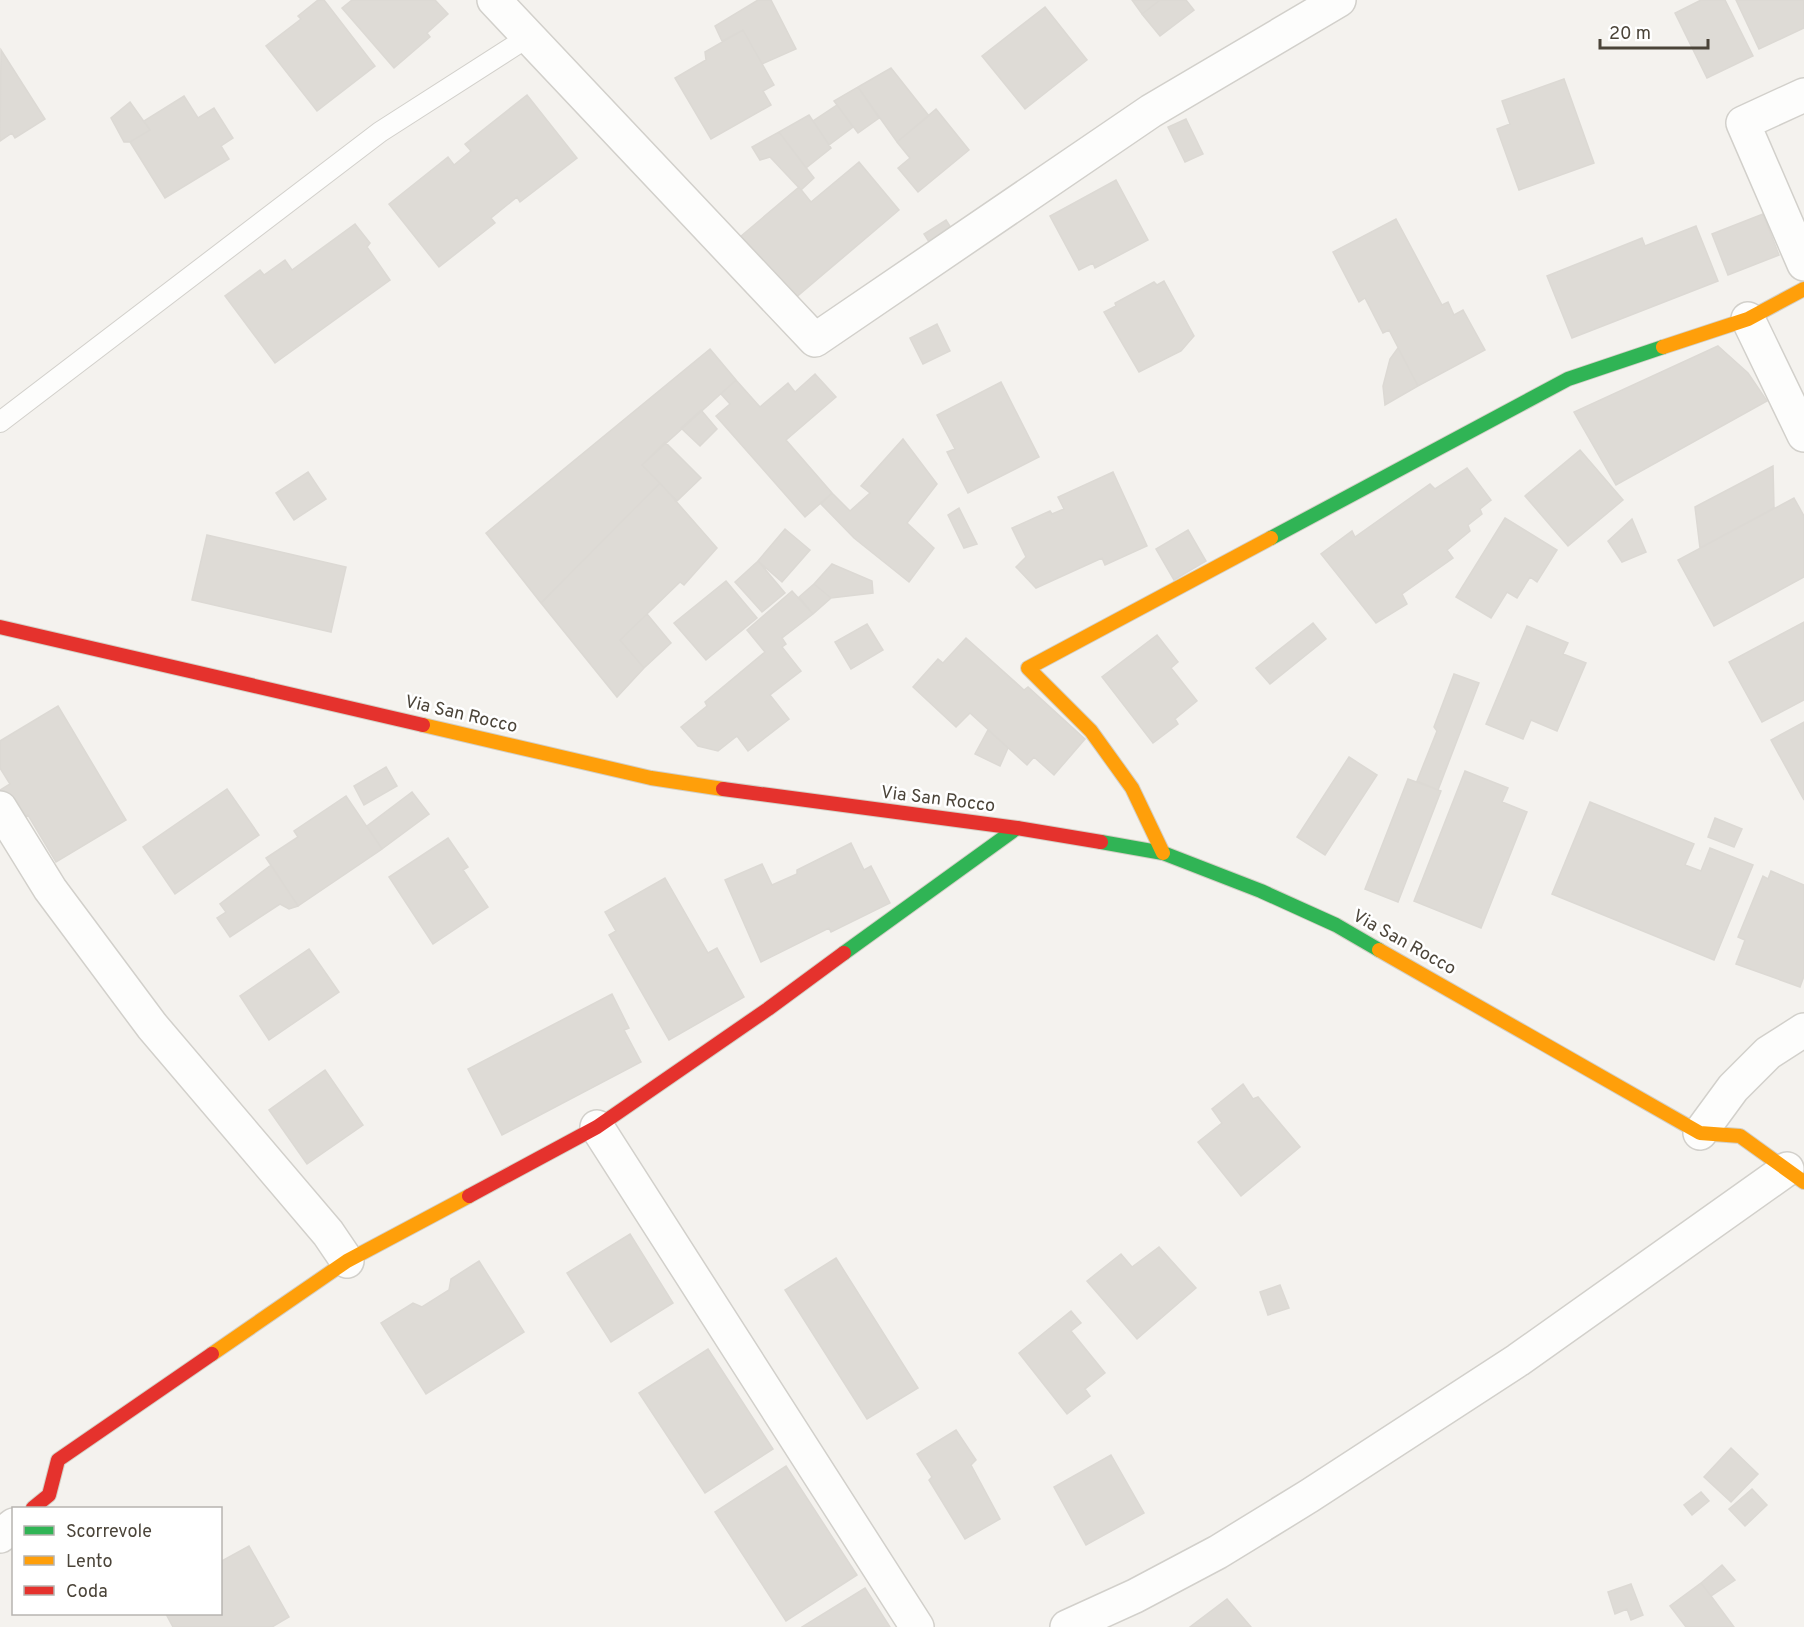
<svg xmlns="http://www.w3.org/2000/svg" width="1804" height="1627" viewBox="0 0 1804 1627" font-family="Overpass,sans-serif">
  <rect width="100%" height="100%" fill="#f4f2ee"/>
  <path fill="#dedbd6" stroke="#dcd9d4" stroke-width="1.5" d="M318,0H324L375,66L317,111L266,46L301,19L298,16Z
    M352,0H435L448,14L427,33L430,37L394,68L342,8Z
    M758,0H771L796,49L762,64L743,30L722,41L715,26Z
    M1132,0H1160L1142,14Z
    M1160,0H1186L1194,10L1160,36L1142,14Z
    M1701,0H1725L1753,56L1707,78L1675,13Z
    M1736,0H1804V28L1759,49Z
    M1045,7L1087,60L1025,109L982,56Z
    M743,30L774,85L763,91L771,105L711,139L675,78L706,60L705,52Z
    M1,50L45,119L15,138L12,133L0,141Z
    M891,68L929,116L897,142L858,87Z
    M1564,79L1594,163L1519,190L1497,129L1510,124L1502,101Z
    M858,87L879,118L858,133L834,101Z
    M527,95L577,158L520,202L517,197L491,218L495,223L439,267L389,204L448,157L454,165L471,151L465,144Z
    M184,96L198,118L214,108L233,138L221,146L229,159L165,198L130,142L150,130L144,121Z
    M130,102L150,130L130,142H124L111,118Z
    M837,105L853,127L829,145L813,121Z
    M936,109L969,150L918,192L898,168L910,158L897,142Z
    M809,115L831,148L806,168L779,132Z
    M1186,119L1203,154L1185,162L1168,127Z
    M779,132L814,178L801,190L770,157L760,160L752,147Z
    M859,162L899,210L787,305L734,242L799,187L811,202Z
    M1116,180L1148,240L1095,268L1093,263L1079,270L1050,216Z
    M1763,214L1779,255L1728,275L1712,234Z
    M1396,219L1442,305L1448,302L1454,315L1463,310L1485,350L1418,386L1389,330L1383,333L1365,298L1359,302L1333,252Z
    M946,220L953,231L931,245L924,234Z
    M355,224L370,243L367,247L390,280L275,363L225,296L260,270L264,275L285,260L292,270Z
    M1696,226L1718,281L1572,338L1547,276L1642,238L1645,246Z
    M1164,281L1194,336L1181,351L1139,372L1104,312L1116,306L1115,303L1154,282L1157,285Z
    M937,324L950,351L923,364L910,338Z
    M1718,346L1748,373L1767,401L1616,485L1574,412Z
    M1398,348L1418,386L1385,405L1383,386L1390,359Z
    M710,349L736,380L642,465L660,483L541,603L486,533Z
    M815,374L836,397L786,440L832,493L805,517L716,416L730,404L721,394L736,380L760,407L788,383L795,392Z
    M1001,382L1039,457L968,493L947,452L955,449L937,415Z
    M701,410L717,429L700,446L681,428Z
    M903,439L937,484L907,523L934,548L909,582L854,538L821,504L832,493L850,511L870,493L861,486Z
    M665,442L701,478L677,501L642,465Z
    M1580,450L1623,500L1568,546L1525,496Z
    M1773,466L1774,508L1700,548L1695,507Z
    M1467,468L1491,500L1480,509L1482,514L1468,525L1470,531L1447,550L1453,558L1402,594L1407,604L1376,623L1321,554L1352,531L1355,537L1430,484L1435,489Z
    M308,472L326,499L294,520L276,493Z
    M1113,472L1147,546L1105,565L1102,558L1036,588L1016,567L1026,557L1012,528L1050,511L1052,514L1064,509L1058,497Z
    M660,483L717,548L684,585L680,582L620,640L644,668L617,697L541,603Z
    M1794,498L1804,516V577L1714,626L1678,560Z
    M959,508L977,544L964,548L948,515Z
    M1505,518L1557,550L1537,582L1530,577L1517,598L1507,592L1491,618L1456,597Z
    M1632,519L1646,552L1622,562L1608,541Z
    M785,529L810,550L782,582L758,561Z
    M1188,530L1206,561L1174,580L1156,549Z
    M207,535L346,567L331,632L192,600Z
    M758,561L785,593L762,612L735,582Z
    M832,564L872,581L873,593L831,598L814,584Z
    M726,581L757,618L706,660L674,623Z
    M814,584L831,598L813,614L799,597Z
    M792,591L813,614L782,638L786,644L782,647L801,671L770,695L789,719L748,751L737,736L718,751L698,746L681,727L707,706L705,702L765,652L747,630Z
    M647,614L671,643L644,668L620,640Z
    M1804,622V700L1762,722L1729,662Z
    M1313,623L1326,639L1270,684L1256,668Z
    M867,624L883,650L851,669L835,642Z
    M1527,626L1568,643L1563,654L1586,663L1557,731L1531,720L1523,739L1486,724Z
    M1157,635L1178,662L1171,668L1197,701L1175,719L1178,724L1153,743L1102,677Z
    M966,638L1024,690L1028,687L1085,739L1054,775L1034,757L1027,765L970,713L956,727L913,687L938,659L943,663Z
    M1454,674L1479,683L1438,790L1417,781L1437,731L1434,727Z
    M58,706L126,820L56,862L28,815L16,822L0,795V790L10,784L0,768V741Z
    M1804,722V800L1771,740Z
    M988,730L1008,748L1000,766L975,754Z
    M1349,757L1377,775L1325,855L1297,837Z
    M386,767L397,786L364,805L354,786Z
    M1465,771L1508,788L1502,802L1527,812L1481,928L1414,901Z
    M1408,779L1441,791L1398,902L1365,889Z
    M227,789L259,835L175,894L143,847Z
    M412,792L429,814L382,849L367,826Z
    M346,796L382,849L298,906L266,858L298,837L294,831Z
    M1590,802L1694,844L1685,865L1701,871L1710,848L1753,865L1714,960L1552,894Z
    M1715,818L1742,829L1734,847L1708,837Z
    M448,838L468,867L463,870L488,907L433,944L389,877Z
    M851,843L864,870L871,866L890,903L831,932L829,928L761,962L725,880L762,864L772,885L797,874V870Z
    M271,865L298,906L289,909L280,904L230,937L217,918L226,912L220,904Z
    M1771,871L1804,885V976L1800,987L1736,964L1745,940L1738,937L1763,876L1768,879Z
    M665,878L708,953L717,948L744,997L669,1040L609,935L616,931L605,912Z
    M309,949L339,992L269,1040L240,996Z
    M612,994L629,1028L624,1030L641,1062L502,1135L468,1069Z
    M325,1070L363,1125L307,1164L269,1110Z
    M1243,1084L1253,1099L1258,1097L1300,1147L1241,1196L1198,1142L1222,1123L1212,1109Z
    M630,1234L673,1303L611,1342L567,1273Z
    M1159,1247L1196,1288L1137,1339L1087,1281L1121,1254L1132,1267Z
    M836,1258L918,1388L867,1419L785,1290Z
    M479,1261L524,1332L426,1394L381,1323L413,1303L422,1307L449,1290L451,1279Z
    M1280,1285L1289,1308L1268,1315L1260,1292Z
    M1071,1311L1081,1323L1071,1331L1105,1373L1085,1389L1090,1396L1067,1414L1019,1353Z
    M708,1349L773,1449L705,1493L639,1393Z
    M956,1430L976,1460L971,1465L1000,1519L965,1539L929,1480L932,1477L917,1454Z
    M1731,1448L1758,1474L1731,1502L1704,1477Z
    M1111,1455L1144,1513L1086,1545L1054,1487Z
    M786,1466L857,1575L786,1621L715,1512Z
    M1752,1489L1767,1505L1745,1526L1729,1509Z
    M1701,1492L1709,1501L1692,1515L1684,1505Z
    M249,1546L289,1617L272,1627H173L166,1614H220V1562Z
    M1722,1565L1735,1580L1711,1596L1701,1583Z
    M1701,1583L1711,1596L1734,1627H1686L1670,1606Z
    M1631,1584L1643,1615L1631,1620L1627,1609L1615,1614L1608,1592Z
    M865,1588L890,1627H802Z
    M1227,1599L1251,1627H1190Z"/>
  <g fill="none" stroke-linecap="round" stroke-linejoin="round">
    <defs>
      <path id="lane" d="M0,422L380,132L528,37"/>
      <path id="street" d="M494,0L815,340L1151,111L1339,0
        M1804,95L1743,123L1804,264
        M1748,319L1804,435
        M0,808L50,889L152,1026L328,1233L347,1261
        M597,1127L917,1627
        M1700,1133L1733,1088L1768,1053L1804,1030
        M0,1536L14,1525
        M1067,1627L1135,1596L1218,1552L1309,1496L1518,1360L1787,1169"/>
      <path id="fast" d="M1271,538L1568,379L1663,347
        M1101,842L1163,853L1261,891L1336,925L1379,950
        M844,953L1017,828"/>
      <path id="slow" d="M1663,347L1748,319L1804,289
        M423,725L651,778L723,789
        M1163,853L1132,788L1091,731L1028,668L1271,538
        M1379,950L1700,1133L1740,1136L1804,1182
        M212,1354L347,1261L469,1196"/>
      <path id="jam" d="M0,627L423,725
        M723,789L1017,828L1101,842
        M469,1196L597,1127L768,1009L844,953
        M33,1508L49,1495L58,1460L212,1354"/>
    </defs>
    <use href="#lane" stroke="#d2d0cb" stroke-width="22"/>
    <use href="#street" stroke="#d2d0cb" stroke-width="36"/>
    <use href="#fast" stroke="#d3cfc5" stroke-width="16"/>
    <use href="#slow" stroke="#d3cfc5" stroke-width="16"/>
    <use href="#jam" stroke="#d3cfc5" stroke-width="16"/>
    <use href="#lane" stroke="#fdfdfc" stroke-width="20"/>
    <use href="#street" stroke="#fdfdfc" stroke-width="33"/>
    <use href="#fast" stroke="#30b455" stroke-width="14"/>
    <use href="#slow" stroke="#ff9f0a" stroke-width="14"/>
    <use href="#jam" stroke="#e5322d" stroke-width="14"/>
  </g>
  <g text-anchor="middle" dominant-baseline="central" stroke-width="5" stroke-linejoin="round" paint-order="stroke">
    <g font-size="18" fill="#4b4439" stroke="#fff">
      <text transform="translate(461 715) rotate(13)">Via San Rocco</text>
      <text transform="translate(938 800) rotate(7)">Via San Rocco</text>
      <text transform="translate(1404 943) rotate(29)">Via San Rocco</text>
    </g>
  </g>
  <rect x="12" y="1507" width="210" height="108" fill="#ffffff" stroke="#b7b4b0" stroke-width="1.5"/>
  <rect x="24" y="1526" width="30" height="9" fill="#30b455" stroke="#b7b4b0" stroke-width="1.5"/>
  <text x="66" y="1537" font-size="18" fill="#4b4439">Scorrevole</text>
  <rect x="24" y="1556" width="30" height="9" fill="#ff9f0a" stroke="#b7b4b0" stroke-width="1.5"/>
  <text x="66" y="1567" font-size="18" fill="#4b4439">Lento</text>
  <rect x="24" y="1586" width="30" height="9" fill="#e5322d" stroke="#b7b4b0" stroke-width="1.5"/>
  <text x="66" y="1597" font-size="18" fill="#4b4439">Coda</text>
  <path d="M1600 39v9h108v-9" fill="none" stroke="#4b4439" stroke-width="3"/>
  <text x="1609" y="39" font-size="18" fill="#4b4439" stroke="#ffffff" stroke-width="4.5" paint-order="stroke">20 m</text>
</svg>
